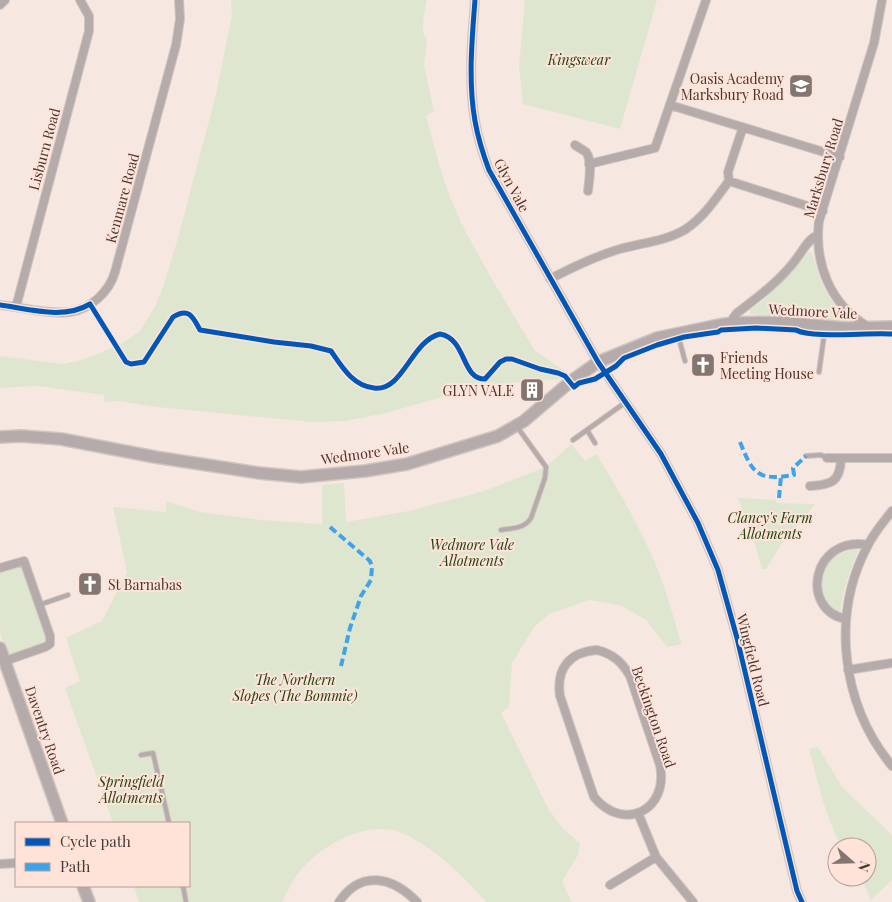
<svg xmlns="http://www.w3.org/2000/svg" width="892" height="902" viewBox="0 0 892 902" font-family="'Playfair Display',serif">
  <rect width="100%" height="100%" fill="#f6e7e1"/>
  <path fill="#dee6d0" d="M231,0H427C425,11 419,30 427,40L424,65L434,111L426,116L441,171L450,197L463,227L493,281L535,351L568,373L562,379L484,385L386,413L345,421L311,422L157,407L119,401L104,402V395L37,386L0,388V356L63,364L82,360L119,345L140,331L155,307L163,287L178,238L216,94L232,15Z
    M525,0H657L620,129L523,104L519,66Z
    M808,252L812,253L821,282L829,297L847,320V323L826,322C818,314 787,313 775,313L773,315L750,314V309C774,295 789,272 808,252Z
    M571,444L585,461L596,454C620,492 644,534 660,575C669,598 674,622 682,644L667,647L646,620L620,605L589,600L549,614L534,627L512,663L509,707L501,713L549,810L564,830L580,843L578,855L562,882L572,902H487C462,876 438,850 404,834C369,817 318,846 297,875C291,883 287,893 282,902H139L134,886H189V823H113L65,688L80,681L66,638L102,621L127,572L113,507L166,512V501L200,512L261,520L322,524V485L344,483L346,522L409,511L484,491L546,467Z
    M738,498L776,500V503L815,504L781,545L766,569H762L753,538Z
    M853,549H859C850,570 842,592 840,615C835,611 830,607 826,602C811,577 829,555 853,549Z
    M17,566L21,568L25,572L49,642L8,655L0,632V572Z
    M818,747L842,787L892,835V880L871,900L861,877H867V847H842C825,817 818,782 809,749Z"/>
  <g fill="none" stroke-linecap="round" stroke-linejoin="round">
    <defs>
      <path id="lane" d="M678,335L685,361
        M819,372L825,329
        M587,430L595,443
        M573,440L626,402
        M806,456L821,455L827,458
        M501,530C513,528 524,529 531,518L545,478L546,467L518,428
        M39,605L68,595
        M141,755L153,753L169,823
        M183,886L186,902"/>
      <path id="street" d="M475,0C472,39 468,82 475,121C478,138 483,154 489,170L598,362L661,454L698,523L718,570L737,638L797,891L802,902
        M0,5L5,0
        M670,105L840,157
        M575,145C578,147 583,150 586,152C593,161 589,181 588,191
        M589,164L655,148L706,0
        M729,181L728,172L743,127
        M550,279C573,267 595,256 620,249C641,243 667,241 686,229C705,216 716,198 729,181L823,211
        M0,305C20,307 51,315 70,312C91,309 109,292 115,272L176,45L180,19L179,0
        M16,307L89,31V16L80,0
        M733,323V318L737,313C758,297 781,280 797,258C803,250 808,239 818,235
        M867,326C830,304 814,263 819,221L874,43L882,0
        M827,458H892
        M810,486C831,485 840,482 841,459
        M892,511C883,522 874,533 868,545C830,616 842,705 892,766
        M0,568L24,561L50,636V644L45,647L5,661
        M846,619C799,610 812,535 868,545
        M597,650C613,654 622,662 630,676L660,765C669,810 624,833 594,797L560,696C556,669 569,652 597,650Z
        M848,670L892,663
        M638,813L656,857L693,902
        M0,864L16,863
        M610,885L656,857
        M339,902C361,869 393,877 417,902"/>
      <path id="secondary" d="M0,437L21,436L61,439L155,457L259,473L301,477L365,471L407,464L498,436L524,421L570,382L598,362L657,338L719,325L733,323L780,322L845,328L892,327
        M0,648L62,823
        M83,886L89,902"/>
    </defs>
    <use href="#lane" stroke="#d1c5c0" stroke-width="6"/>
    <use href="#street" stroke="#d1c5c0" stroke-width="10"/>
    <use href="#secondary" stroke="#d1c5c0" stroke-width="14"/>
    <use href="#lane" stroke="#b4abaa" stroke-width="4"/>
    <use href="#street" stroke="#b4abaa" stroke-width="8"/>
    <use href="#secondary" stroke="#b5abaa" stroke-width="11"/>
    <path stroke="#3fa3eb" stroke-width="4" stroke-dasharray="8 4" stroke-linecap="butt" d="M740,442C753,474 757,481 794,475L793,468L806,456
      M779,498L781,476
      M330,527L370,561L372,567L371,580L361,596L350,628L341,666"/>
    <defs>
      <path id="cycleway" d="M475,0C472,39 468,82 475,121C478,138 483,154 489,170L598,362L661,454L698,523L718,570L737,638L797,891L802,902
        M0,305C29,309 64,320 90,304L126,362L131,364L144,362L173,317C189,307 193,317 200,330L274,342L311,346L331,351C342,367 353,386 374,388C403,392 411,341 440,334C467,339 461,379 485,379L500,362L506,359H512L540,369L558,373L565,376L574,387L579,383L595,379L616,366L624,358L657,345L684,337L718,332L721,330L756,328L796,330C812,339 870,332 892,334"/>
    </defs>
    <use href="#cycleway" stroke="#ffe3d8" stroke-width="8"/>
    <use href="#cycleway" stroke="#0057b8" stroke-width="5"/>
  </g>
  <defs>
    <symbol id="school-square" viewBox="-11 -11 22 22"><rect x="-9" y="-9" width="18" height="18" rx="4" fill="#83756f" stroke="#ffe3d8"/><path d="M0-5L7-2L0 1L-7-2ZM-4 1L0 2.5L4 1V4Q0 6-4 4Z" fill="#fff"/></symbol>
    <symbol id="church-square" viewBox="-11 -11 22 22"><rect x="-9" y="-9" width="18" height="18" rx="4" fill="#83756f" stroke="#ffe3d8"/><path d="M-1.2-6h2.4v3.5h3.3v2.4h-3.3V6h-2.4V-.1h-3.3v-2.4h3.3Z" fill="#fff"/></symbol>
    <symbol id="building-square" viewBox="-11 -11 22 22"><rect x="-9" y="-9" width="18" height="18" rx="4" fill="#83756f" stroke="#ffe3d8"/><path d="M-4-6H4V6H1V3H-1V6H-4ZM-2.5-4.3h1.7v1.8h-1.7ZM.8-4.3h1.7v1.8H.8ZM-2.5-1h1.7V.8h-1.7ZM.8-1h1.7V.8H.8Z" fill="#fff"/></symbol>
  </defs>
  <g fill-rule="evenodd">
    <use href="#school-square" x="787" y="72" width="28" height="28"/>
    <use href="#church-square" x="689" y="351" width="28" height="28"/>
    <use href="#building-square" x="518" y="376" width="28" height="28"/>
    <use href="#church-square" x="76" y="570" width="28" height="28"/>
  </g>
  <g text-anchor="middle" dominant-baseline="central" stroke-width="4" stroke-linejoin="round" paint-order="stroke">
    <g font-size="14" font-style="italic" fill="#1c440f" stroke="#ffe3d8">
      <text x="579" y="59">Kingswear</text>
      <text x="770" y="517">Clancy's Farm<tspan x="770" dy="16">Allotments</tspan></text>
      <text x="472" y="544">Wedmore Vale<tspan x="472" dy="16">Allotments</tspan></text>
      <text x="295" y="679">The Northern<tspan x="295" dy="16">Slopes (The Bommie)</tspan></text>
      <text x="131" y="781">Springfield<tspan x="131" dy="16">Allotments</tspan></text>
    </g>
    <g font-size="14" fill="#453732" stroke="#ffe3d8" text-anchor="end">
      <text x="784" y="78">Oasis Academy<tspan x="784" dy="16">Marksbury Road</tspan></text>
      <text x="720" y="357" text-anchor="start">Friends<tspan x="720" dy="16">Meeting House</tspan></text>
      <text x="514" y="390">GLYN VALE</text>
      <text x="108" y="584" text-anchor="start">St Barnabas</text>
    </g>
    <g font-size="14" fill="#453732" stroke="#ffe3d8">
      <text transform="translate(44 149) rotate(-75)">Lisburn Road</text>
      <text transform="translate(823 168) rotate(-73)">Marksbury Road</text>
      <text transform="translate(512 185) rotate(62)">Glyn Vale</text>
      <text transform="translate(122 198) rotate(-75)">Kenmare Road</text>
      <text transform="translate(813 311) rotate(3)">Wedmore Vale</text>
      <text transform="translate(365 453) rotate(-8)">Wedmore Vale</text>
      <text transform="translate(753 660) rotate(76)">Wingfield Road</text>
      <text transform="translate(654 717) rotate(71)">Beckington Road</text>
      <text transform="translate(45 730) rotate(71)">Daventry Road</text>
    </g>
  </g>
  <rect x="15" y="822" width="175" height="65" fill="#ffe3d8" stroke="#b59e96"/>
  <rect x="25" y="838" width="25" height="8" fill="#0057b8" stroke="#b59e96"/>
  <text x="60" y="847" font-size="15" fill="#453732">Cycle path</text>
  <rect x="25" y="863" width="25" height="8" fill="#3fa3eb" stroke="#b59e96"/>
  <text x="60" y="872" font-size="15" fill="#453732">Path</text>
  <g transform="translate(852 862) rotate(110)"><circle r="24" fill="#ffe3d8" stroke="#b59e96"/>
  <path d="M0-4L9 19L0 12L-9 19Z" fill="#83756f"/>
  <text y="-8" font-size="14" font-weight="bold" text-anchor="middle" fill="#453732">N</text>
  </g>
</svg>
